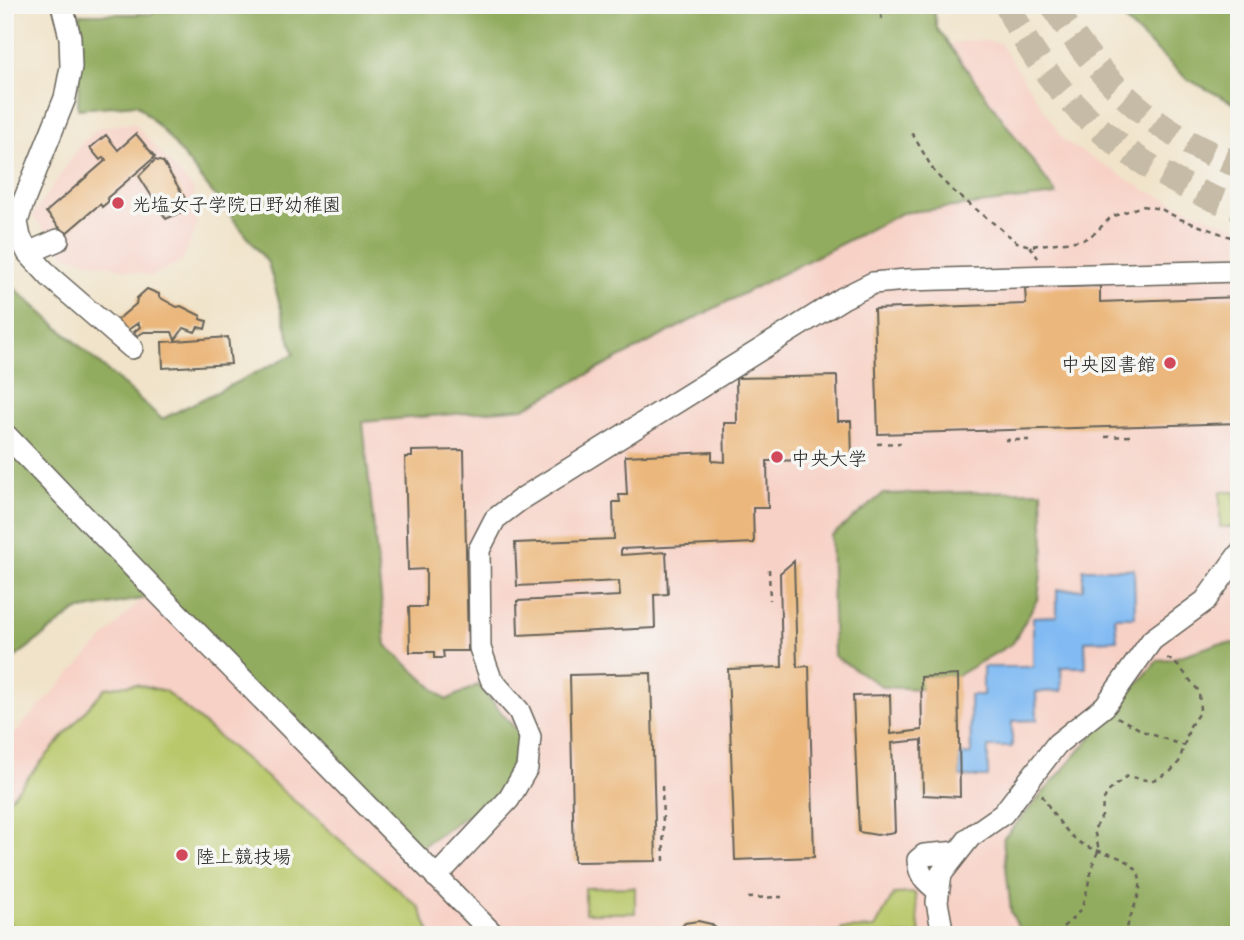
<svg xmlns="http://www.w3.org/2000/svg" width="1244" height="940" viewBox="0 0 1244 940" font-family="'Playpen Sans','Klee One',sans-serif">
  <rect width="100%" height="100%" fill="#f6f6f2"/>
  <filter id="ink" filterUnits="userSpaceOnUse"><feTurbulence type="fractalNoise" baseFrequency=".0143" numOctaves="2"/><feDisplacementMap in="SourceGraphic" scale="14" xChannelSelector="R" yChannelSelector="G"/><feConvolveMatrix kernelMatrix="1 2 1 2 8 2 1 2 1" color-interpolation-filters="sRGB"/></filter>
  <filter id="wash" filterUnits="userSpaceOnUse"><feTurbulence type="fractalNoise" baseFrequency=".00686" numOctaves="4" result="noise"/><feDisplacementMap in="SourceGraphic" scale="28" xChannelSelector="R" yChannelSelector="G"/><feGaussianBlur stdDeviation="1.57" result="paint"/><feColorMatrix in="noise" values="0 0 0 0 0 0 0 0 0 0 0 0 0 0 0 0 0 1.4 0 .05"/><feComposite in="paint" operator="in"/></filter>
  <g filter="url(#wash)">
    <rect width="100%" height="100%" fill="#f0e3c9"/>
    <path fill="#f7d1c6" d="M976,40L1000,43L1064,141L1147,191L1214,219L1239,227V935H5V743L160,579L359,352L825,140L953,43Z
      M134,123L194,190L197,226L182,261L152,276L67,256L32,216L81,144L100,127Z"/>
    <path fill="#b9c86b" stroke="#6a7244" stroke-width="2" d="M1220,492H1235V527H1220Z
      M135,684L165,691L419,907L431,935H23L5,920V804L105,688Z
      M635,887V913H585V888Z
      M915,893L920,935H793L840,933L842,929L875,928L894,894Z"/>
    <path fill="#92ac5f" stroke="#57643e" stroke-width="2" d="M154,5H933L937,28L1057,195L902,213L709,311L524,408L363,422L386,645L446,700L478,685L524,739L501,792L417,850L157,596L76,611L5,665V280L162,419L294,354L268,263L165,133L137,104L78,109L80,14H153Z
      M1119,5H1239V106L1187,79L1126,22Z
      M1042,491L1044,551L1038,598L1013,643L958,675L922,677V689L883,687L834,656L831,536L883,494Z
      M1239,643V935H1022L1011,912L1003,839L1158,660L1171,659L1217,644Z"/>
    <path fill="#82bbf3" stroke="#4f6c88" stroke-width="2" d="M1083,569H1134L1135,617H1115L1117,640L1085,641L1086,667H1061L1062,691L1036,692L1037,720L1012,721V747H988V777H960L959,755L971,754L970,695H983V667H1033V617L1057,616V590L1083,589Z"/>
    <g id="blocks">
      <path fill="#ebb77c" d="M136,134L155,157L107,198L109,201L102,207L100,204L65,234L46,212L106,160L104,157L100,160L90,148L106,135L118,150Z
        M155,160L163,162L188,203L183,205L186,210L166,219L139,176Z
        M1100,286V302L1239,297V423L878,434L874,309L1026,304L1025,288Z
        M147,289L159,294V297L177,307L181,306L201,316L200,319L207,321L205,329L198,327L195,332L184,328L175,340L172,332H144L137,336L134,332L140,327L138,323L125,332L116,321L136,304L137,298Z
        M228,337L231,364L163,368L162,342Z
        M837,376L838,421H851L852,459L767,461L768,508H753L754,543L621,549V555L666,552L668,594L654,595L655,628L518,635L517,601L620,596L619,581L517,586L515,543L614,539L613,502H620L619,495H627L625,456L712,452V461L725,462L724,423H737L736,378Z
        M464,450L468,651H443L444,658H434V652H410L409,607H426V569L408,570L405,457H412V451Z
        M794,561L797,667L809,666L814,857L735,860L728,669L782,667L780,573Z
        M651,673L656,861L574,862L570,675Z
        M958,675L960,797L923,795L922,740L892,743L895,832L877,835L859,832L853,696L890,695L891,734L922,730L921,677Z
        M698,921L711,924L718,930L719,935H674L685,923Z"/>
    </g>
  </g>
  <g filter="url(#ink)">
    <use href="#blocks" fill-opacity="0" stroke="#666259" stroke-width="2"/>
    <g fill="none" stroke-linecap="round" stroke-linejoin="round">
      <path stroke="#c6bba6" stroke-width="26" stroke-dasharray="26 13" stroke-linecap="butt" d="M1007,5C1051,103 1138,175 1239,208
        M1053,5C1098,79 1155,136 1239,165"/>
      <defs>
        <path id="minor" d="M62,5L70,37L71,67L65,98L23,203L17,222L20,237L28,253L50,277L132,348
          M28,253L58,240
          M5,434L156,591L494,935
          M436,877L509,799L527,768L530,737L519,711L491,679L480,648L479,550L495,519L520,500L843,298L873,283L906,280L1239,271
          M938,891C926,881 919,876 918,860L924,855L958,852
          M943,935L937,902L941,874L970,837L1003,814L1057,744L1105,706L1152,640L1205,601L1239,554"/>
      </defs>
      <use href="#minor" stroke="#666259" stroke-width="24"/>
      <path stroke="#666259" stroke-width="2.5" stroke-dasharray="5 5" stroke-linecap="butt" d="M878,5L882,19
        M912,133L935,173L952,190L1017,242L1030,246L1083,240L1095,233L1111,217L1142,206L1161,209L1180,219L1239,240
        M1030,246L1038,258
        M1232,434H1239
        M1105,437L1130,436
        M1005,440H1029
        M877,444L901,443
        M769,569L770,600
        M1117,717L1145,732L1185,746
        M662,786L664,861
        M1042,795C1050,810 1065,832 1079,842C1099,857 1143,852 1140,888C1138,903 1127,919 1126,935
        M748,898L782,897
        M827,933V935
        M1057,935C1062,925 1074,920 1080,910C1090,891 1088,869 1099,850L1094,830L1102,816L1103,801L1108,792L1127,776L1151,781L1170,772L1179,762L1190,726L1200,711L1199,691C1187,678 1180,663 1163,656"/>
      <use href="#minor" stroke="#fff" stroke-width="21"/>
    </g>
  </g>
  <g fill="#d1495b" stroke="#f6f6f2" stroke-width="2.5">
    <circle cx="118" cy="203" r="7"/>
    <circle cx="1170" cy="363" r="7"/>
    <circle cx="777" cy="457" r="7"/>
    <circle cx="182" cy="855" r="7"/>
  </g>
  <g text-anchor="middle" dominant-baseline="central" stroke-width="7" stroke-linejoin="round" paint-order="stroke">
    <g font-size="19" fill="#1c1c1c" stroke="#f6f6f2" text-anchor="start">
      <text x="132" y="203">光塩女子学院日野幼稚園</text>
      <text x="1156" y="363" text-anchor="end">中央図書館</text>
      <text x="791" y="457">中央大学</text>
      <text x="196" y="855">陸上競技場</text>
    </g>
  </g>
  <rect width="1244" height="940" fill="none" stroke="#f6f6f2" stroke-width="28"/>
</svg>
